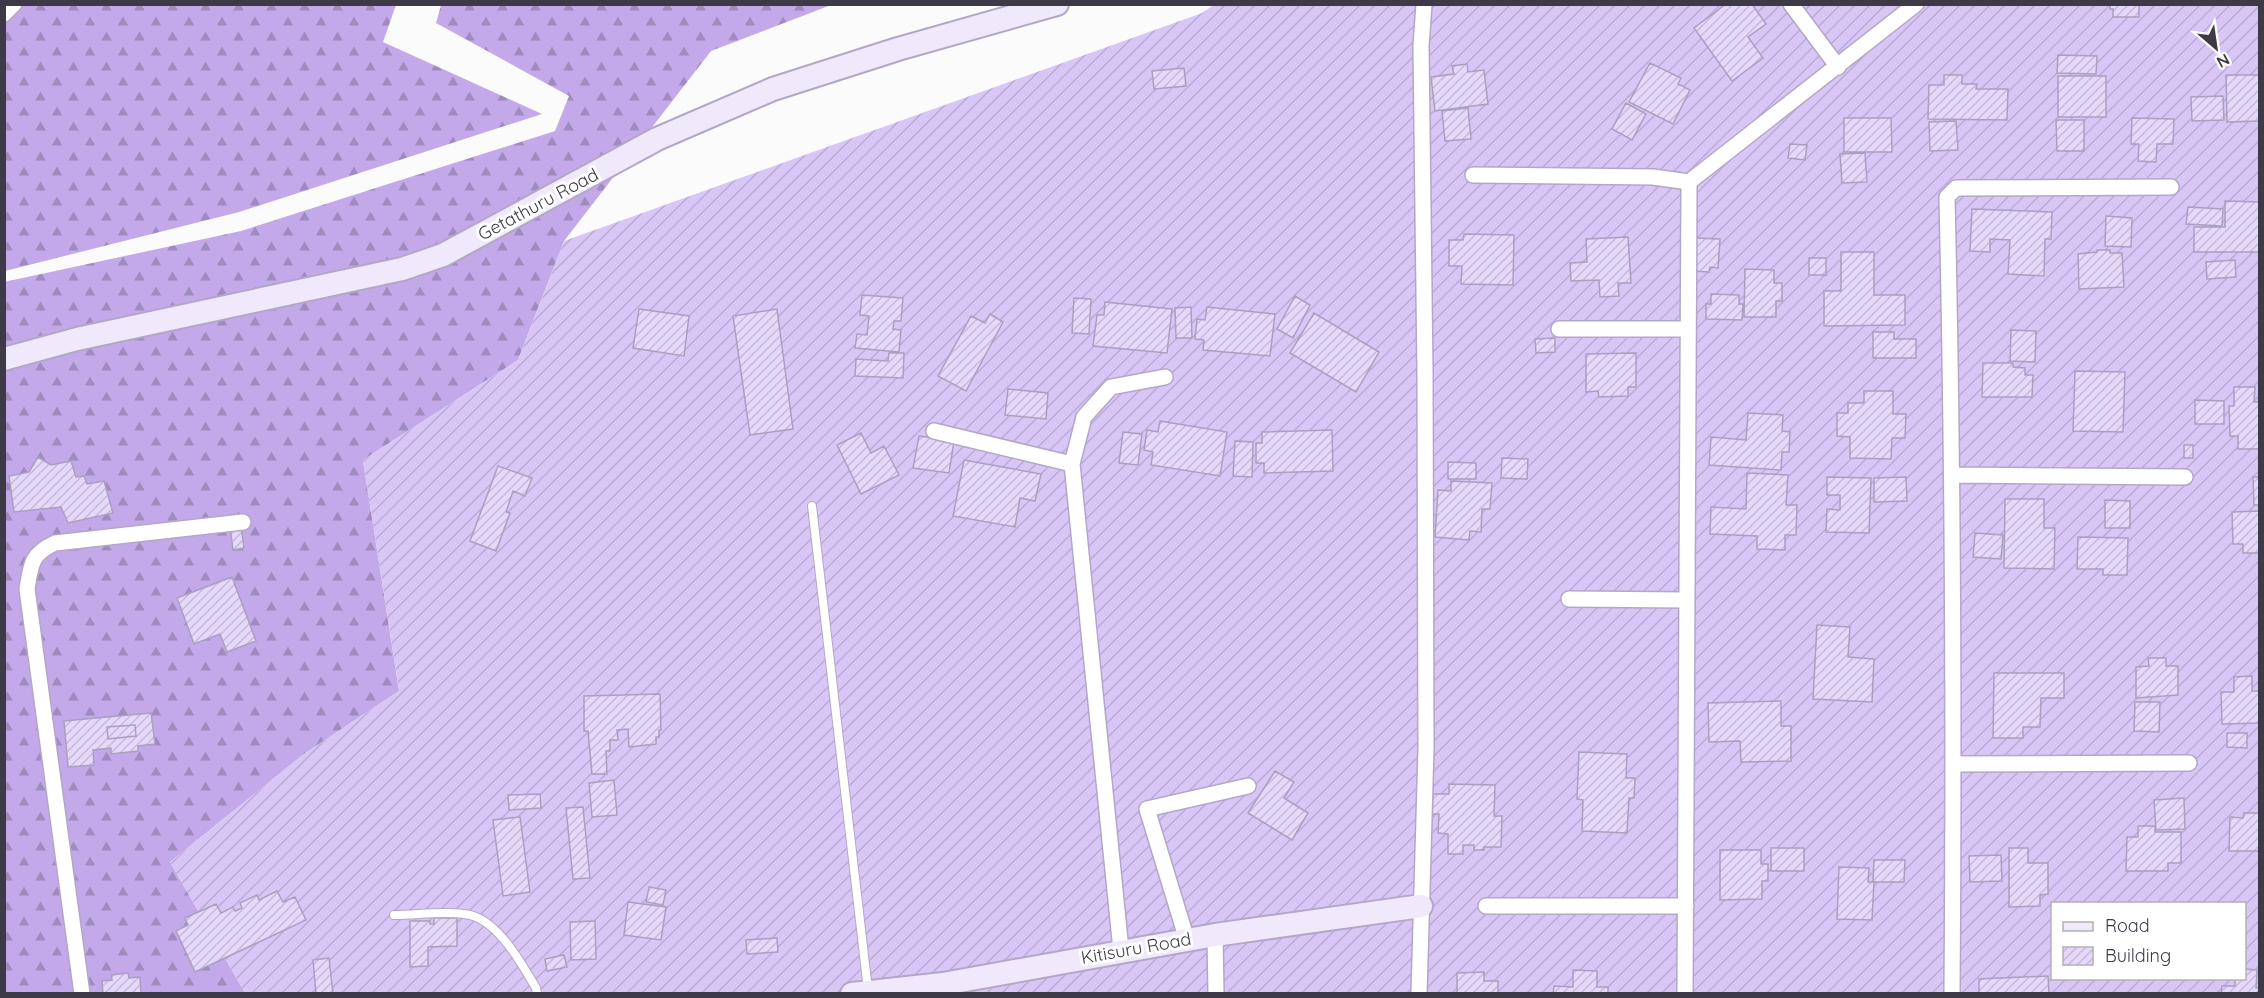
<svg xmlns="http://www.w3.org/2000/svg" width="2264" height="998" viewBox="0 0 2264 998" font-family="Quicksand,sans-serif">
  <defs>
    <pattern id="forest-firs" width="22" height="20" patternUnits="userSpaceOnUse" patternTransform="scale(1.5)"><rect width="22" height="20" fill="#c3a9ea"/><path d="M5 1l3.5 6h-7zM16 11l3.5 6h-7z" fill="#a08bbf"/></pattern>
    <pattern id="garden-furrows" width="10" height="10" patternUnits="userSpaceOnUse" patternTransform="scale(1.5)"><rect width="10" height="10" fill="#d8c6f6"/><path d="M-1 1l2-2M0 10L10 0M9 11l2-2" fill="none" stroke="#baabd4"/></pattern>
    <pattern id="building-hatch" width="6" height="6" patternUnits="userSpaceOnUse" patternTransform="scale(1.5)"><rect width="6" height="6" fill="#e5d8fb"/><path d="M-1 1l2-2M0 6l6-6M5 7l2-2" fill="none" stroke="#c6bad8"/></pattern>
  </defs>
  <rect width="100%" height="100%" fill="#fbfbfb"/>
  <path fill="url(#forest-firs)" d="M4,5H396L383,42L542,114L239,212L5,271Z
    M441,5H831L711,51L564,241L518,360L363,460L399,691L304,754L170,862L245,993H5L4,282L241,231L555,131L569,96L436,23Z"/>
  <path fill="url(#garden-furrows)" fill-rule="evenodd" d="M1214,5H2259V993H245L170,862L304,754L399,691L363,460L518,360L564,241L1202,13ZM2052,904H2244V978H2052Z"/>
  <path fill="url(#building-hatch)" stroke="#ab9fc0" stroke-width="1.5" fill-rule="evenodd" d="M1726,4H1752L1766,24L1748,37L1763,58L1732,81L1694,28Z
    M2110,4H2139V17H2113V9H2110Z
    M2058,55L2097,56L2096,74L2057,73Z
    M1650,63L1681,78L1678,84L1690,90L1673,124L1629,102Z
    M1467,64L1468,72L1484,70L1488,104L1435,111L1431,77L1454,74L1452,66Z
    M1184,68L1186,86L1154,89L1152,71Z
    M1944,75H1962V84H1977L1976,89H2008L2007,120L1928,119L1929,85H1944Z
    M2226,75H2260V121L2227,122Z
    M2058,76H2106V117H2058Z
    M2223,96L2224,120L2192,121L2191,97Z
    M1626,103L1646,114L1632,140L1612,129Z
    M1468,108L1471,139L1445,141L1442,111Z
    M1844,118H1891L1892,152H1844Z
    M2132,118L2174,119L2173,144H2157L2156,162L2138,161L2139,144H2131Z
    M2056,120H2084V151H2057Z
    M1956,121L1958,150L1930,151L1929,122Z
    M1790,144L1807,145L1805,160L1788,158Z
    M1865,153L1867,182L1842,183L1840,154Z
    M2225,201L2260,202V252H2194V227H2225Z
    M2188,207L2223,209L2222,226L2186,224Z
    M1972,209L2052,212L2051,239H2045L2044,276L2008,274L2010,240L1990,239V252L1970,251Z
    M2106,216L2132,218L2131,247L2105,246Z
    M1464,234L1514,235L1513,285L1461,284L1462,266H1449V240H1463Z
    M1628,237L1631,283H1618L1619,296L1600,297L1599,280L1571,281L1570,263L1587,262L1586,239Z
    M1695,238L1720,239L1718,268L1710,267L1709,272L1693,271Z
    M2097,250H2110V253H2122L2124,287L2079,289L2078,254L2097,252Z
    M1841,252H1874V295H1905V325L1824,326V291H1841Z
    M1809,258H1826V275H1809Z
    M2235,260L2236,277L2207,279L2206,262Z
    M1745,269L1774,270V283H1782V301H1776V317H1744Z
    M1711,294L1739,295V304H1743L1742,320L1706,319V304H1711Z
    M862,295L903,298L901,321H894L893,329L901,330L899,352L855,348L857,334L867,335L869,316L860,315Z
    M1295,296L1310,305L1293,338L1277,329Z
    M1074,298L1091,299L1089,334L1072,333Z
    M1105,302L1172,309L1167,353L1093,346L1097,315H1104Z
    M1191,307L1192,338H1176L1175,308Z
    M1207,307L1275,314L1270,356L1203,350L1204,340L1195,339L1197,319L1205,320Z
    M639,309L689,316L684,356L633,348Z
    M777,309L793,429L750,435L733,316Z
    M1314,313L1379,352L1356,392L1290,353Z
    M990,314L1003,322L966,391L938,376L971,316L985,323Z
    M2011,330L2036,331L2035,362L2010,361Z
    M1873,332H1894V339H1916V358H1873Z
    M1555,338V352L1536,353L1535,339Z
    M889,353H904L903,378L855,376L856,359L888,361Z
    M1636,353V387H1628V396L1599,397L1598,391L1586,392V354Z
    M1983,363H2013V367L2025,368V375H2033L2032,397H1982Z
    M2075,371L2125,372L2123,432L2073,431Z
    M2234,387H2255L2254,402H2260V449H2238V436H2230L2229,406H2234Z
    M1008,389L1048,393L1046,419L1005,415Z
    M1864,391H1893V414H1906L1905,438H1892L1891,459L1850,458V437L1837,436V413H1848V403H1864Z
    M2195,400L2224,401V424H2195Z
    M1748,413L1783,415L1782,431L1790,432L1789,452H1782L1781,470L1709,465L1711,437L1746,440Z
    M1160,421L1227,432L1220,476L1151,465L1153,452L1144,450L1147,430L1158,432Z
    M1332,430L1333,471L1264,473V463H1256V443H1262V432Z
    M1123,432L1142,434L1138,465L1119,463Z
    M861,433L871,453L884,446L899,475L861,494L837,445Z
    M919,436L954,441L949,473L913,468Z
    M1235,441L1253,442L1252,477L1233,476Z
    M2184,445H2193V458H2184Z
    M38,457L51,465L71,461L76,477L84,476L87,484L104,481L113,513L68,523L61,507L14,512L9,476L29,472Z
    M1502,458L1528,459L1527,479L1501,478Z
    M964,460L1041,474L1035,501L1020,498L1015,527L953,516Z
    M1448,462L1476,463V479H1448Z
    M498,466L532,478L525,496L513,491L506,512L510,513L496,551L470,541Z
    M1747,473L1788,475L1786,505H1797L1796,535H1785V550L1757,549V536L1710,534L1711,507L1746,509Z
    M1827,477L1871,478L1869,533L1826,532L1827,509L1840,510V495H1827Z
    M1906,477L1907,501L1874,502V478Z
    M2253,477H2260V505H2254Z
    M1451,481L1492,483L1490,509H1482L1481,532L1470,531L1469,540L1435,537L1438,490L1451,491Z
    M2005,499H2044V528H2055L2054,569L2004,568Z
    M2105,500L2130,501V528H2105Z
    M2260,511V553H2243V544H2233L2232,512Z
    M241,525L244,548L233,550L230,526Z
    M1975,533L2003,535L2001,559L1973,557Z
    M2078,537L2128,538L2127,575H2103V569H2077Z
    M232,577L256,641L227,652L220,634L194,644L177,598Z
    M1817,625L1850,627L1848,657L1874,659L1872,702L1813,699Z
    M2148,658H2166V666H2178V695L2136,698V667L2149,666Z
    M1994,673H2064V698H2041L2040,727H2023V738H1993Z
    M2252,676V691H2260V723L2222,724L2221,692H2234V677Z
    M660,694L661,730H659V737H656V744L629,747L628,729L617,730L618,740H610V751H606L607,774H592L588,731H584V696Z
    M1781,701V726H1791V761L1741,762L1740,741L1709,742L1708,703Z
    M2135,702H2160L2159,732L2134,731Z
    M151,713L155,744L138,746V751L111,754V748L93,750L94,765L68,767L64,721ZM135,725L136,736L108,739L107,727Z
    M135,725L136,736L108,739L107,727Z
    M2227,733H2247V748L2227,747Z
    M1579,752L1627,754L1626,778H1635L1634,798H1629L1627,833L1582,831L1583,800L1577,799Z
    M1275,771L1294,782L1284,798L1308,813L1292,840L1248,813Z
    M614,780L617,815L592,817L589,783Z
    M1449,784L1495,785L1494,816H1502L1501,847H1484V850H1474V845H1463V854H1448V834L1438,833L1439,814H1432L1433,794H1449Z
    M540,794L541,808L509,810L508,795Z
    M2184,798L2185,829L2156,830L2154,800Z
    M583,807L590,878L573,879L566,808Z
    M2244,813H2260V851H2229L2230,817L2243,818Z
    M520,817L530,892L503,896L493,820Z
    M2138,826H2155V832H2181V863H2168V871H2126L2127,837H2138Z
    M1771,848H1804V871H1771Z
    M2009,848H2028V863H2048V894L2040,895V906L2009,907Z
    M1720,850H1761V864H1768V881H1762V899L1720,900Z
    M2001,855L2002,881L1970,882L1969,856Z
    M1874,860H1905L1904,882H1873Z
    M1839,867L1869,868L1868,882H1874L1872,920L1837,919Z
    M649,887L666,890L663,905L646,902Z
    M277,891L283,902L295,897L306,920L195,972L176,931L188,925L185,918L216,904L221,913L233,907L235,911L242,908L240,903L257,895L259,900Z
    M628,902L666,907L661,940L624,935Z
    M434,918H457V946L428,947V966L410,967V921H430V924H434Z
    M595,921L596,959L571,960L570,922Z
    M777,938L778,952L747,954L746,940Z
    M564,955L567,967L547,971L545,959Z
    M329,958L333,994H316L313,960Z
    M2244,969L2257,970L2256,988H2260V994H2221L2222,986H2235V978H2244Z
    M1573,970L1597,971V987H1608V994H1553L1554,986L1573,987Z
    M1484,972V981H1498V994H1457V973Z
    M128,973L129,978L140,977L141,994H103L102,981L112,980L111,975Z
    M2048,976L2049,994H1979V979Z"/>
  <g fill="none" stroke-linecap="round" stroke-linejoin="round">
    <defs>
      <path id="lane" d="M812,506L868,990
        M394,915C416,915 441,911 464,914C497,917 521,963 536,988L537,994"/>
      <path id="street" d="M1791,4L1838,67
        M4,14L14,4
        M1473,175L1653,177L1689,182
        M1559,329H1688
        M934,431L1072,464
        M1953,475L2185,477
        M1569,599L1687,600
        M1954,764L2189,763
        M1486,906H1686
        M1215,935L1216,994
        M1187,940L1147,809L1248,786
        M1121,950L1072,464L1084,417L1111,387L1165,377
        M82,994L27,589C31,564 31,554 55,543L243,522
        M1419,994L1426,748L1425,374L1421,46L1424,4
        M1685,994L1689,182L1916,4
        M1952,994C1954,728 1953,463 1947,197L1956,188L2171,187"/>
      <path id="secondary" d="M4,359L77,339L402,269L443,255L657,139L773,89L898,49L1057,4
        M852,994L943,984L1215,935L1421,906"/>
    </defs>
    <use href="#lane" stroke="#b3a7c8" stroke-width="10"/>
    <use href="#street" stroke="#b3a7c8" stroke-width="18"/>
    <use href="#secondary" stroke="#b3a7c8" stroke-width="26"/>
    <use href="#lane" stroke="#fff" stroke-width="8"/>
    <use href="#street" stroke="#fff" stroke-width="15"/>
    <use href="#secondary" stroke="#f0e8fb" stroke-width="22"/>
  </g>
  <g text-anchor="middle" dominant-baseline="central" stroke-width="6" stroke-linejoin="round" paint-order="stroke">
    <g font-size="18" fill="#3e3947" stroke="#fff">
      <text transform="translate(538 204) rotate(-28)">Getathuru Road</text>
      <text transform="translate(1136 948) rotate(-10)">Kitisuru Road</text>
    </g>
  </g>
  <rect width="2264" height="998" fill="none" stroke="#3e3947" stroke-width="12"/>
  <rect x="2051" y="902" width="195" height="78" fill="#ffffff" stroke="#b2b0b5" stroke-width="1.5"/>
  <rect x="2063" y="922" width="30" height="9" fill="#f0e8fb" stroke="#b2b0b5" stroke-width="1.5"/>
  <text x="2105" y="932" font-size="18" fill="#3e3947">Road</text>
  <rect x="2063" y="947" width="30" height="18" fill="url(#building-hatch)" stroke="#b2b0b5" stroke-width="1.5"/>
  <text x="2105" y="962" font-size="18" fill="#3e3947">Building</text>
  <g transform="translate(2216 48) rotate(151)" stroke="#ffffff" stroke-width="4.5" paint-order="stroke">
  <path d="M0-4.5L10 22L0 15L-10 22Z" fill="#3e3947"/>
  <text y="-9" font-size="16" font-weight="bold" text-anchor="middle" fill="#3e3947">N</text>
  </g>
</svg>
